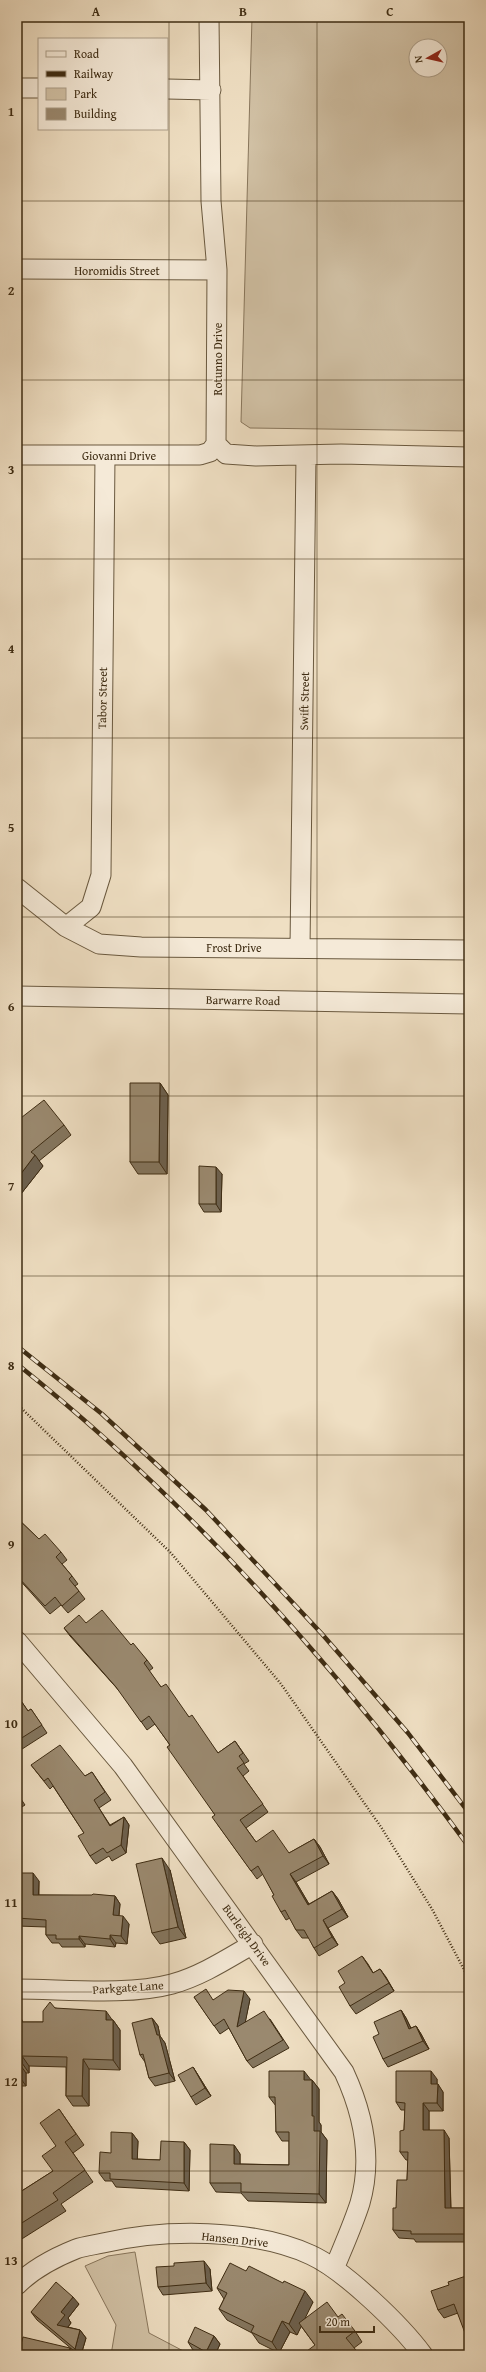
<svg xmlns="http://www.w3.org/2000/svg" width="486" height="2372" viewBox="0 0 486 2372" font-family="'Gentium Book Plus',serif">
  <rect width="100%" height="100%" fill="#efdfc3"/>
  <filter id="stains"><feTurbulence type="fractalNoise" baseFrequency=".005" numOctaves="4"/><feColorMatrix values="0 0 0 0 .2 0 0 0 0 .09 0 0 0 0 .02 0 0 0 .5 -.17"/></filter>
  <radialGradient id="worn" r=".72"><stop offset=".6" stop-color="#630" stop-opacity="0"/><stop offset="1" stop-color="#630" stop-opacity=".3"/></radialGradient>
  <path fill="#d1c1a5" stroke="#88765c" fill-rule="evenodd" d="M252,17H469V431L250,428L241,422ZM416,46H440V70H416Z
    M135,2252L149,2333L191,2355H111L116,2325L85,2266L108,2256Z"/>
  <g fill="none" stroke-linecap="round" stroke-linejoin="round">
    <defs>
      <path id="minor" d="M209,17L211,201L217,270L216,444L226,454L256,456L341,454L469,457
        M17,88H39
        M167,89L211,90
        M17,269L217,270
        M17,455H200L210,452L216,444
        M17,888L66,927L99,944L141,947L469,950
        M66,927L91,907L101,875L105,456
        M300,948L306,455
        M17,996L469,1004
        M17,1641L123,1766L344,2072C363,2113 373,2158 360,2203C353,2225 343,2247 334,2269
        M17,1989C63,1989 128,1996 172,1984C201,1976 227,1959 253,1944
        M17,2285C32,2270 56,2257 76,2249C84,2246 94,2245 103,2243C164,2229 252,2228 311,2255C344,2270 401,2325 423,2355"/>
    </defs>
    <use href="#minor" stroke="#6a593f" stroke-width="21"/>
    <path stroke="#3e2c13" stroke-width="2.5" stroke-dasharray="1 2" stroke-linecap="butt" d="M17,1404L171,1553L281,1684L381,1827L432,1909L469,1979"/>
    <use href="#minor" stroke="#f5ead8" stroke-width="19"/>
    <defs>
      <path id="rail" d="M17,1346L102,1414L206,1510L322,1634L408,1733L469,1813
        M17,1364C190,1502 339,1669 469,1847"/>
    </defs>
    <use href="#rail" stroke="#3e2c13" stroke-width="4.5"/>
    <use href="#rail" stroke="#f5ead8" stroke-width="3" stroke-dasharray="9" stroke-linecap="butt"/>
  </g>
  <path fill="#84765f" stroke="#3e2c13" d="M160,1083L168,1095L167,1174H138L130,1162Z
    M17,1121L64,1125L71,1135L39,1161L43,1166L17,1199Z
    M222,1174L221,1212H204L199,1204Z
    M17,1518L39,1539L61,1552L67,1560L62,1564L72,1576L78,1584L75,1586L85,1599L68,1613L61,1605L50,1614L17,1577Z
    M86,1623L131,1645L147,1660L153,1668L149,1671L161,1687L189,1717L218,1753L235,1741L249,1761L244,1764L249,1771L243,1776L268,1812L246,1828L256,1842L289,1853L314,1839L320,1847L329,1864L296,1882L309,1904L332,1891L338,1899L348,1917L328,1928L338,1945L319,1956L314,1948L309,1938H302L296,1930L290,1918L286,1920L281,1912L274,1895L263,1874L257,1879L218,1825L215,1815L170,1745L155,1724L147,1730L122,1694L70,1636L64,1628Z
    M17,1695L28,1711L31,1709L47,1733L19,1751L17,1748Z
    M31,1765L85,1776L92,1772L111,1800L99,1808L110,1825L124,1817L129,1825L126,1853L112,1861L109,1856L96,1864L90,1856L84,1833L53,1786L50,1789Z
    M17,1793L25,1805L17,1810Z
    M17,1855L20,1859V1873L39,1881V1895L115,1896L120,1904L119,1916L129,1924L127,1944L116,1943L115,1947L85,1944V1947H62L59,1943H52L46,1935V1927L17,1926Z
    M170,1870L186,1938L160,1944L152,1933Z
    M362,1956L373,1973L380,1969L394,1991L356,2014L350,2006L345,1983Z
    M194,1997L213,2000L250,1999L245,2022L270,2019L289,2048L253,2068L247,2061L229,2028L220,2034Z
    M55,2008L113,2020L120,2030V2070L89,2069V2106H73L66,2096V2067L29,2066V2073H26V2086H17V2014L22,2020V2022H43Z
    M401,2010L406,2018L411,2028L416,2026L421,2034L429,2049L388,2067L383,2059L379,2034Z
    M152,2018L158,2026L160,2036L165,2043L175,2081L155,2086L149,2078L145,2062L140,2055Z
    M193,2067L198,2075L211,2096L196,2105L191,2097Z
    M437,2079V2084L443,2092V2111H429V2130L449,2138L451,2208H469V2242H416L414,2239L399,2238L393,2230L396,2208L407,2180L408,2160H406L400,2152L404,2130L405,2110H401L396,2102Z
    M311,2080H312L319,2089V2122L321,2125V2132L327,2140L326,2203L248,2201L241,2193L216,2192L210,2183L234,2145L240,2154V2164L289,2165V2141H282L276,2132V2106L269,2097Z
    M59,2109L84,2145L73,2153L93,2182L61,2204L66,2211L17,2242V2194L53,2171L56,2146Z
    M132,2133L138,2141L137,2159L160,2160L184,2142L190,2150L189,2191L116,2187L112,2181H105L99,2173L111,2153Z
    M210,2269L212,2291L163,2295L158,2287Z
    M246,2271L313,2302L304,2319L338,2317L355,2331L362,2342L354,2348L315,2345L301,2326L297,2335L290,2332L279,2353L259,2343L252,2333L227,2320L219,2309L224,2299L217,2288Z
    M469,2275V2342L458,2313L444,2318L438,2310L449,2285Z
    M79,2304L68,2318L71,2323L68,2327L80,2330L86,2338L81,2355H79L37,2320L31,2312Z
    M214,2336L220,2344L215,2355H202L193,2350L188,2342Z"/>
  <path fill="#6c604e" stroke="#3e2c13" d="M160,1083L168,1095L167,1174L159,1162Z
    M35,1155L43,1166L17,1199V1179Z
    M216,1167L222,1174L221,1212L216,1204Z
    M124,1817L129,1825L126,1853L121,1845Z
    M314,1839L320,1847L329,1864L323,1856Z
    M17,1855L20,1859L19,1881L17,1877Z
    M162,1858L170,1870L186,1938L178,1927Z
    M33,1873L39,1881L38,1903L33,1895Z
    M290,1874L296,1882L314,1913L308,1905Z
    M332,1891L338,1899L348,1917L342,1909Z
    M115,1896L120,1904L118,1923L113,1915Z
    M123,1916L129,1924L127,1944L121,1936Z
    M323,1920L328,1928L338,1945L332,1937Z
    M110,1935L116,1943L115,1947L110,1939Z
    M79,1936L85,1944V1947L79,1939Z
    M362,1956L368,1964L378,1981L373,1973Z
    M380,1969L386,1977L394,1991L389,1983Z
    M244,1991L250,1999L243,2034L237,2027Z
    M401,2010L406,2018L415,2037L409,2029Z
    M106,2011L113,2021L106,2020Z
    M17,2014L22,2020L21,2032L17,2025Z
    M152,2018L158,2026L160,2036L165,2043L175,2081L169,2073L157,2035Z
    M113,2020L120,2030V2070L113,2060Z
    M416,2026L421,2034L429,2049L423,2041Z
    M22,2056L29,2066V2073L22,2063Z
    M83,2059L89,2069V2106L82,2096Z
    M19,2063L26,2073V2086L19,2076Z
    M193,2067L198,2075L211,2096L205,2088Z
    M304,2071L311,2080V2090L304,2080Z
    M431,2071L437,2079V2092L431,2084Z
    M312,2080L319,2089V2122L321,2125V2132L327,2140L326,2203L319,2194L312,2116Z
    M438,2084L443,2092V2111L437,2103Z
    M423,2103L429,2111V2138L423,2130Z
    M444,2130L449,2138L451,2216L445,2208Z
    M132,2133L138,2141L137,2167L132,2159Z
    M184,2142L190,2150L189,2191L184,2183Z
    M234,2145L240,2154V2173L234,2164Z
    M204,2261L210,2269L212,2291L206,2283Z
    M305,2291L313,2302L297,2335L289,2324Z
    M73,2297L79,2304L68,2318L71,2323L63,2333L57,2325L61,2312Z
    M282,2321L290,2332L279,2353L272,2342Z
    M80,2330L86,2338L81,2355H80L75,2349Z
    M214,2336L220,2344L215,2355H209L206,2352Z
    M70,2348L75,2355H68Z"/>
  <path fill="#9a896f" stroke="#3e2c13" d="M130,1083H160L159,1162H130Z
    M44,1100L64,1125L31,1152L35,1155L17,1179V1121Z
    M199,1166L216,1167V1204H199Z
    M17,1518L39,1539L45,1534L61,1552L56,1557L72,1576L69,1579L79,1591L62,1606L55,1597L45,1606L17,1576Z
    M102,1610L131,1645L133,1643L147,1660L144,1663L161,1687L166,1684L189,1717L192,1715L218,1753L235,1741L243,1753L239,1756L244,1763L237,1768L263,1804L240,1820L256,1842L273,1830L289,1853L314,1839L323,1856L290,1874L308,1905L332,1891L342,1909L323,1920L332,1937L314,1948L304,1930H296L285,1910L281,1912L272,1896L274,1895L258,1866L251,1871L212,1817L215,1815L167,1747L170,1745L149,1716L141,1722L116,1687L64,1628L79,1615L86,1623Z
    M17,1695L28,1711L31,1709L42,1725L17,1741Z
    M60,1745L85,1776L92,1772L105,1792L94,1800L110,1826L124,1817L121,1845L107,1853L103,1848L90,1856L78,1836L84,1833L48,1778L44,1781L31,1765Z
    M17,1794L19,1797L17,1799Z
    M162,1858L178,1927L152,1933L136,1864Z
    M17,1873H33V1895H92L93,1894L115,1896L113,1915L123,1916L121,1936L110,1935V1939L79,1936V1939H56V1935H46V1920L17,1918Z
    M362,1956L373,1973L380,1969L389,1983L350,2006L339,1987L345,1983L338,1971Z
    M206,1989L213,2000L228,1990L244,1991L237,2027L264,2011L283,2040L247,2061L224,2019L214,2026L194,1997Z
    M50,2002L55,2008L106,2011V2020H113V2060L83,2059L82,2096H66L67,2057L22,2056V2063H19V2076H17V2022H43V2011Z
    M401,2010L409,2029L416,2026L423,2041L383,2059L373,2037L379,2034L374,2022Z
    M152,2018L157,2035H159L169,2073L149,2078L143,2054L140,2055L132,2023Z
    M193,2067L205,2088L191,2097L178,2075Z
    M269,2071H304V2080H312V2116H314V2131H320L319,2194L241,2192V2183H210V2144L234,2145V2164L289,2165V2132H276L275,2097H269Z
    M396,2071H431V2084H438L437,2103H423V2130H444L445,2208H469V2234H411V2231L393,2230V2208H396L397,2180H407L408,2152H400V2131L404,2130L405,2103L396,2102Z
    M59,2109L76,2134L65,2142L85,2170L53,2193L58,2200L17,2226V2194L53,2171L42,2156L56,2146L40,2123Z
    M111,2132L132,2133V2159L160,2160L161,2141L184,2142V2183L110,2179V2173H99L100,2152L111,2153Z
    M204,2261L206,2283L158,2287L156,2267L174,2266V2263Z
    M230,2263L246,2271L249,2266L283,2283L284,2281L305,2291L289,2324L282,2321L272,2342L251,2332L254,2326L219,2309L227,2293L217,2288Z
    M469,2275V2341H468L454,2304L438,2310L431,2291L449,2285L448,2282Z
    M56,2282L73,2297L61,2312L65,2315L57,2325L80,2330L75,2349L31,2312Z
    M327,2302L338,2317L342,2314L355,2331L346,2338L360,2355H304L303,2354L315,2345L299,2323Z
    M195,2327L214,2336L206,2352L188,2342Z
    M23,2337L70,2348L68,2355H18Z
    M374,2351L376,2355H369Z"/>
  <path fill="none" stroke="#3e2c13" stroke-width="1" stroke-opacity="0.55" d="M169,17V2355M317,17V2355M17,201H469M17,380H469M17,559H469M17,738H469M17,917H469M17,1096H469M17,1276H469M17,1455H469M17,1634H469M17,1813H469M17,1992H469M17,2171H469"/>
  <g text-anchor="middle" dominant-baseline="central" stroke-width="3" stroke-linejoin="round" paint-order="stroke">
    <g font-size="12" fill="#3e2c13" stroke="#f5ead8">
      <text x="117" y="270">Horomidis Street</text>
      <text transform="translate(217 359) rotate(-90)">Rotunno Drive</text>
      <text x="119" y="455">Giovanni Drive</text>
      <text transform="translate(102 698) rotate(-89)">Tabor Street</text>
      <text transform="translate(304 701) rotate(-89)">Swift Street</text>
      <text x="234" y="947">Frost Drive</text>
      <text transform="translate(243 1000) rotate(1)">Barwarre Road</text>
      <text transform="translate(247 1935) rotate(54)">Burleigh Drive</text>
      <text transform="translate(128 1987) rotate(-4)">Parkgate Lane</text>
      <text transform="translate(235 2239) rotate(6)">Hansen Drive</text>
    </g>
  </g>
  <rect width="486" height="2372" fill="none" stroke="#efdfc3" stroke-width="44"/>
  <rect x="38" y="38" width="130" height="92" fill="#f5ead8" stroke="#ac9e89"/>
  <rect x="46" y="51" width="20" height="6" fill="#f5ead8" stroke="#ac9e89"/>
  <text x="74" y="58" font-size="12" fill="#3e2c13">Road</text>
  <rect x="46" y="71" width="20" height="6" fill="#3e2c13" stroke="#ac9e89"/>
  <text x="74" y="78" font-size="12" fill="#3e2c13">Railway</text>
  <rect x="46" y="88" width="20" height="12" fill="#d1c1a5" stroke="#ac9e89"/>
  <text x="74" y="98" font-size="12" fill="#3e2c13">Park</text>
  <rect x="46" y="108" width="20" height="12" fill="#9a896f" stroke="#ac9e89"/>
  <text x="74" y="118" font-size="12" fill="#3e2c13">Building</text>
  <g transform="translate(428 58) rotate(262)"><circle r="19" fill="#f5ead8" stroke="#ac9e89"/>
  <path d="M0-3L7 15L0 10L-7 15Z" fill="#8f2418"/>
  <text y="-6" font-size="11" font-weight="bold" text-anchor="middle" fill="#3e2c13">N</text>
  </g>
  <path d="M320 2326v6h54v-6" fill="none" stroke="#3e2c13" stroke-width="2"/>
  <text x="326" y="2326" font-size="12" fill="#3e2c13" stroke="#f5ead8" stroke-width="3" paint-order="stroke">20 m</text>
  <rect x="22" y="22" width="442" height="2328" fill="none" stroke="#3e2c13" stroke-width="1.5"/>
  <g font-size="13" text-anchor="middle" font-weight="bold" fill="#3e2c13">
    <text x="96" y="16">A</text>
    <text x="243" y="16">B</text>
    <text x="390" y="16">C</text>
    <text x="11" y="116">1</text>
    <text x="11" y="295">2</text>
    <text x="11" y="474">3</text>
    <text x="11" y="653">4</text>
    <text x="11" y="832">5</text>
    <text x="11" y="1011">6</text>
    <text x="11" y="1191">7</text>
    <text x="11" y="1370">8</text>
    <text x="11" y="1549">9</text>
    <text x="11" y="1728">10</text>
    <text x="11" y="1907">11</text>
    <text x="11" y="2086">12</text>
    <text x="11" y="2265">13</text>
  </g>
  <rect width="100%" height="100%" filter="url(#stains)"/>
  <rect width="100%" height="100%" fill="url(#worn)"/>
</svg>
